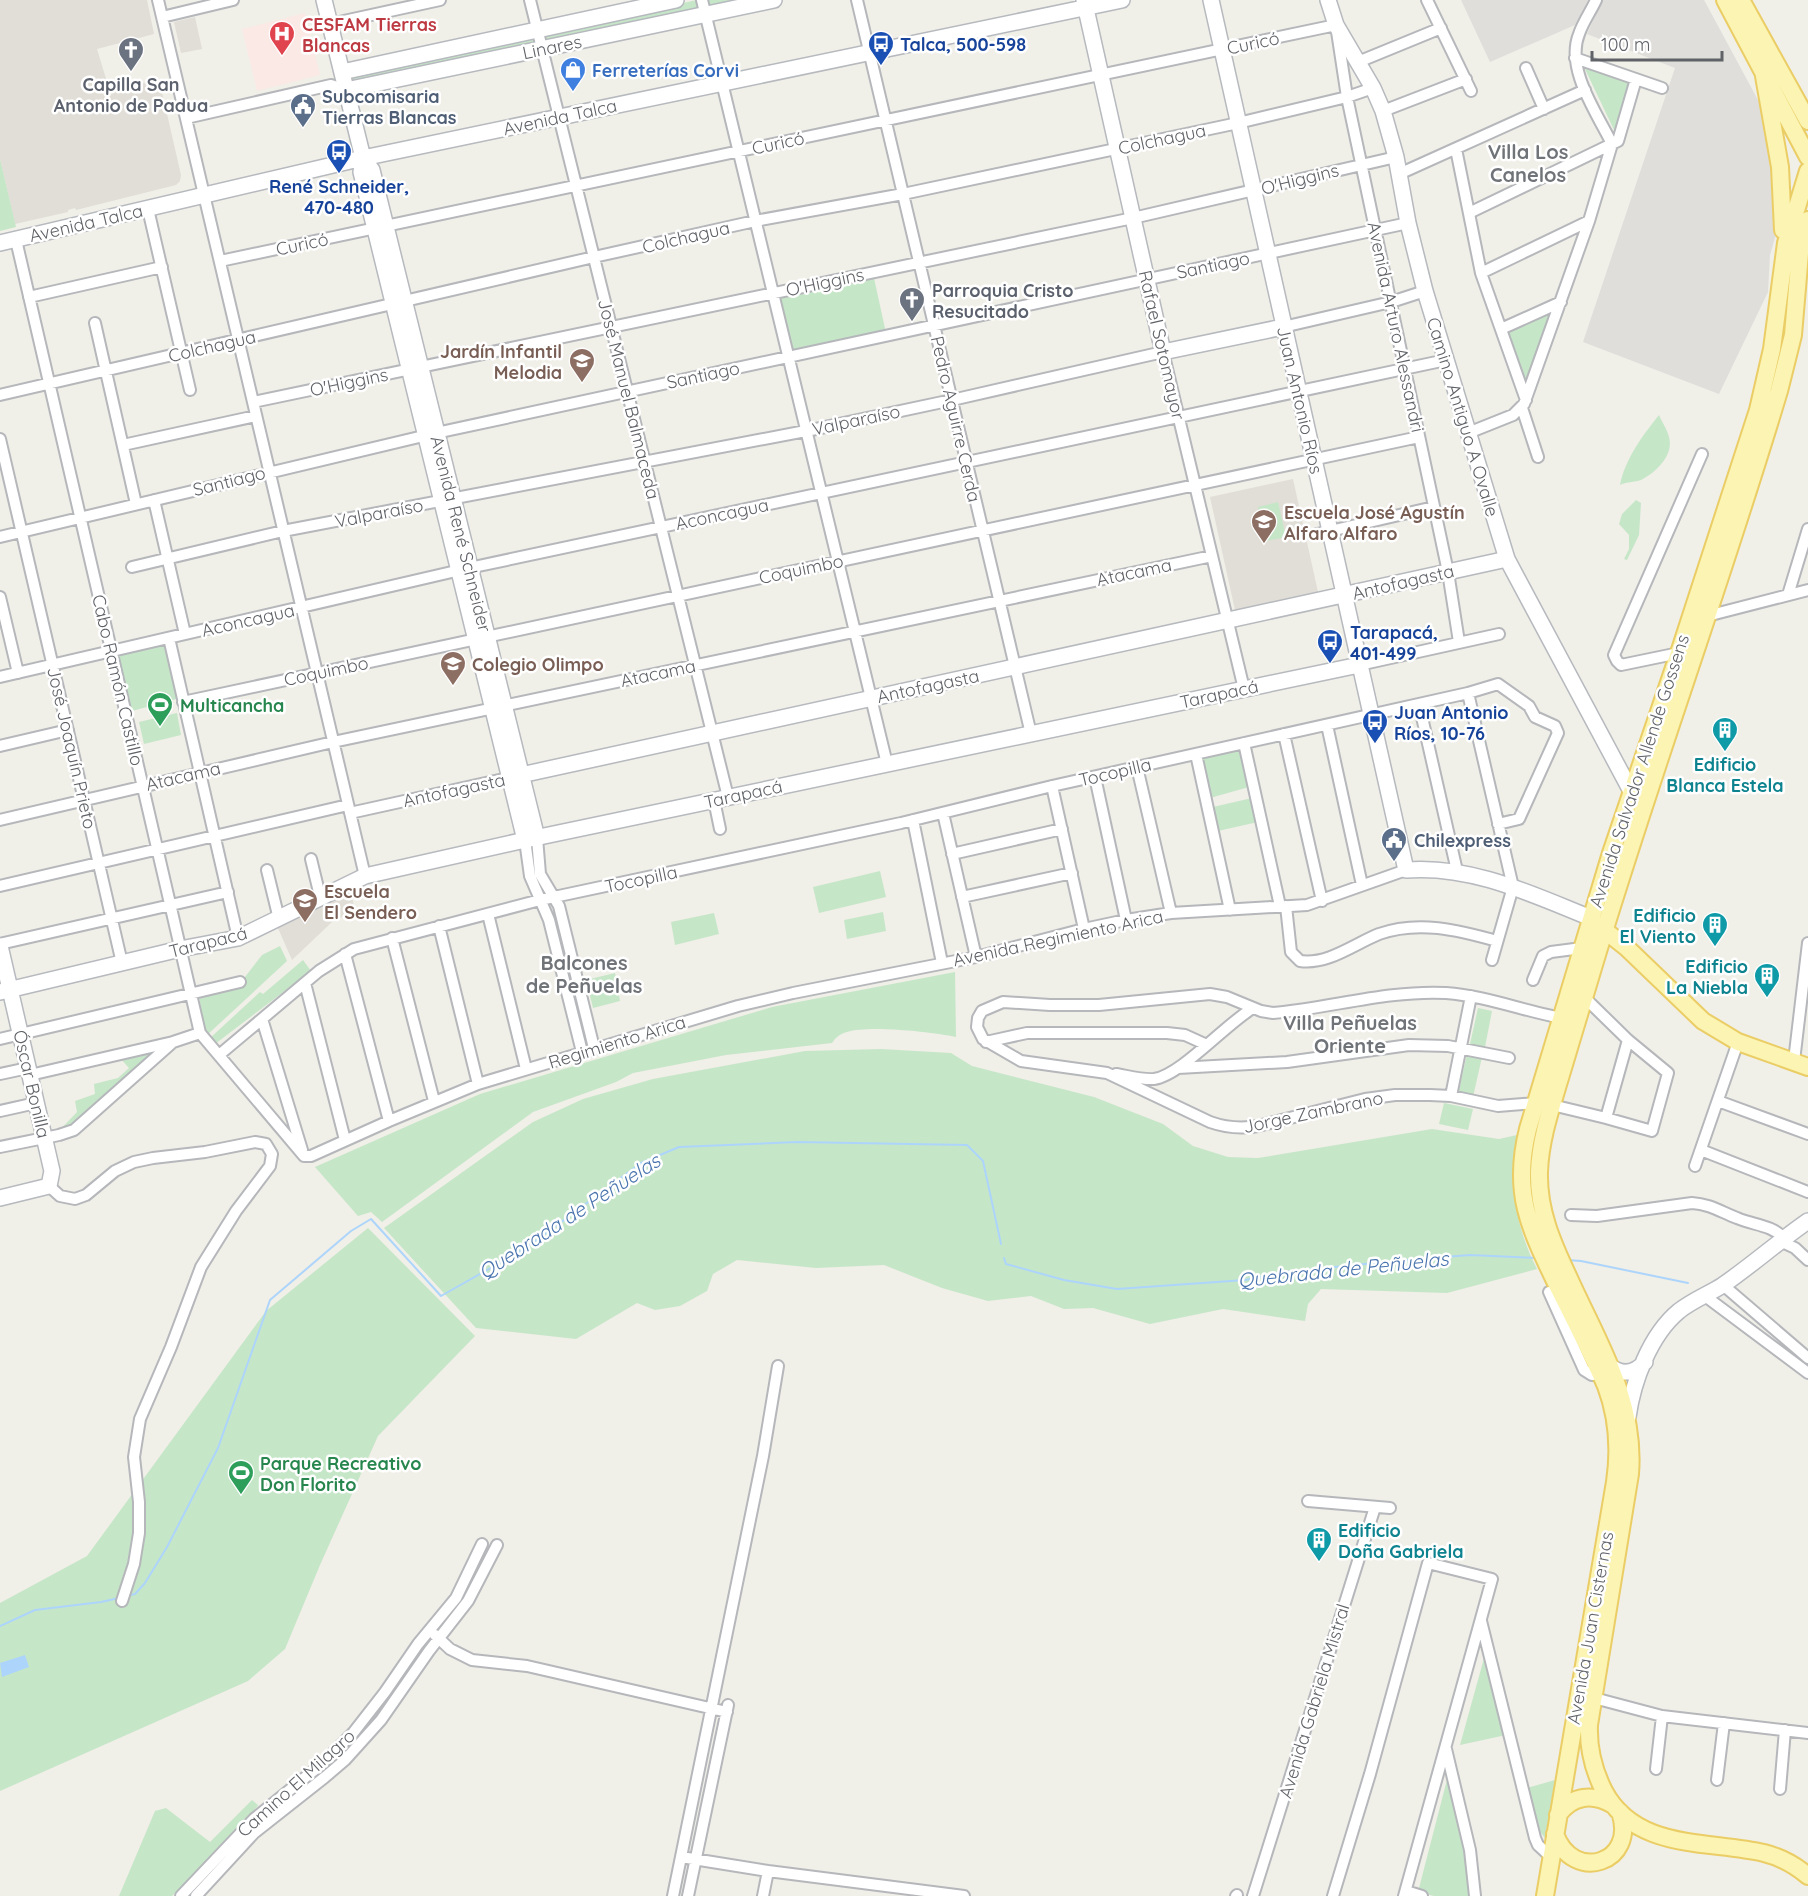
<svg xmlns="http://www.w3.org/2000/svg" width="1808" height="1896" viewBox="0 0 1808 1896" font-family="Quicksand,sans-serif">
  <rect width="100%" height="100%" fill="#f0efe8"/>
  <path fill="#dfdeda" d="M1461,0H1588L1575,25L1490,62Z
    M1602,0H1704L1765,113L1779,224L1770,255L1768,292L1719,394L1583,342L1675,68L1587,34Z"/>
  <path fill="#e0ded6" d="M0,0H147L154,34L97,49L110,92L159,79L181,175L180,181L176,185L76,210L75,208L68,210V212L15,224L0,159Z
    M195,17L202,49L181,53L174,22Z
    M1293,479L1318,592L1235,610L1210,497Z
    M350,888L355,911L332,922L292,960L277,926Z"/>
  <path fill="#fbe9e6" d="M305,13L320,75L257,91L242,29Z"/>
  <path fill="#c6e6c8" d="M697,0H751L352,85L349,75Z
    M1584,67L1628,81L1630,87L1615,132Z
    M0,159L16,227L0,231Z
    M874,278L886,333L794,352L780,298Z
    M1551,308L1526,384L1508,332L1511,327Z
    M1659,415C1662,422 1667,429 1669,437C1674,455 1657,471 1643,479C1636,483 1627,481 1620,485C1625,459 1643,435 1659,415Z
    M1636,500L1641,503L1639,535L1627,560L1624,559L1629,549V535L1619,524L1622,514Z
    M1278,502L1286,537L1266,541L1258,507Z
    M167,645L180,698L132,711L118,655Z
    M177,713L181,735L144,744L139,722Z
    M1241,749L1249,787L1210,798L1201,758Z
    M1252,798L1258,822L1218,831L1213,807Z
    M880,871L886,897L819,913L813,887Z
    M883,912L886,931L847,939L844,920Z
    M714,913L719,934L675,945L671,922Z
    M280,946L287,961L206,1036L199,997L246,986L245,977L262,955Z
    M303,960L311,971L215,1044L209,1039L260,992L263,994Z
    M955,972L956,1037C932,1032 869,1025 847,1032C840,1034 836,1037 832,1043L726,1055L633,1073L616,1082L533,1112L382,1222L371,1212L358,1216L315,1167L480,1094L772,1007Z
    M615,973L620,1001L593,1008L586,980Z
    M1478,1008L1492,1011L1485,1047L1470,1044Z
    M160,1048L72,1128L59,1131L77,1112L75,1101L95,1094L94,1084L118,1078L129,1068L120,1058Z
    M881,1049L951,1053L972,1066L1094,1097L1163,1124L1193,1146L1228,1157L1258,1158L1432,1129L1499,1139L1517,1135C1509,1183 1515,1226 1537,1269L1447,1293L1321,1289L1308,1304L1305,1321L1223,1309L1150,1324L1093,1308L1064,1309L1031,1296L988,1301L942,1288L884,1265L816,1268L737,1260L713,1274L707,1291L680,1306L655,1310L637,1303L576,1339L476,1328L384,1228L533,1122L583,1099L653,1079L805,1051Z
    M1467,1054L1482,1057L1473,1097L1458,1094Z
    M1444,1103L1473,1109L1468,1130L1439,1124Z
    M368,1228L475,1336L378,1436L320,1565L285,1649L248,1681L0,1791V1603L87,1556L266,1311Z
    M1486,1651L1506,1735L1460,1745Z
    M1449,1772L1475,1896H1434L1418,1892Z
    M1555,1780L1545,1838L1537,1828L1527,1788Z
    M252,1800L258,1805L257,1807C227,1835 203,1869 172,1896H119L155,1811L166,1808L210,1842Z"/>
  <path fill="#add5fb" d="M25,1655L29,1667L2,1677L0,1663Z"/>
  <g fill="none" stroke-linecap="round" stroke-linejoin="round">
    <path stroke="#add5fb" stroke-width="2" d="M1004,1258L1006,1264L1064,1280L1117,1289L1245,1280L1284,1272L1406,1260L1470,1255L1538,1258
      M1567,1260L1581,1261L1688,1283
      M127,1596L135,1594L145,1583L167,1547L218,1448L270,1300L351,1231L371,1219L441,1296L526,1248L641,1163L679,1147L797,1142L967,1145L983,1161L1001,1244
      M0,1626L35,1610L101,1602L119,1598"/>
    <defs>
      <path id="street" d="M158,0L365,876
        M530,0L728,797
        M702,0L887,764
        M857,0L1031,734
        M1427,0L1471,91
        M162,17L233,0
        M330,24L440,0
        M1575,58L1662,88
        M1358,62L1441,28
        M1526,68L1544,109
        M1383,111L1466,79
        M186,118L331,85L346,90
        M1456,149L1481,273L1526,400
        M1399,174L1585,90
        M148,209L190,390
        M1469,213L1618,141L1636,79
        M16,240L200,1033L304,1156
        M220,261L1336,25L1347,97L1448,572L1459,642
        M1481,273L1589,221
        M29,297L162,267
        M95,323L136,504
        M1283,327L1391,302L1425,291
        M1501,329L1561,302
        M0,395L594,257L755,221L903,194L1238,123L1347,97L1373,88
        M253,402L1133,218L1396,157
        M1522,408L1538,457
        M1468,433L1513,415L1524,404L1589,221L1612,144C1597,113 1565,69 1579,34C1583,22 1591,11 1596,0
        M0,439L122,963
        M123,445L256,416
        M154,500L185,634
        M1313,535L1434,507
        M0,537L436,433L1408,223
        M132,567L283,531L816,429L952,400L1163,352L1244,689
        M1788,595L1808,529
        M0,597L18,673
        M1707,616L1808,590
        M169,638L238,938
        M1679,653L1621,665L1617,661L1614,655L1702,454
        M1359,665L1499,634
        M0,677L469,568L1446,360
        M1468,693L1513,887L1492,960
        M183,702L1419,437
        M1419,704L1457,871
        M1327,725L1362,885
        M1284,734L1322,901
        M1244,743L1280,906
        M0,746L68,730
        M1196,754L1230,910
        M1137,767L1171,913
        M1095,777L1126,920
        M1052,786L1084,929
        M714,800L720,829
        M350,813L517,776
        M943,813L976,957
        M0,820L333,742L1212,556
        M913,820L942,963
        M537,838L540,874L559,906L594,1048
        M525,840L530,876L549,920L582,1052
        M952,854L1062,829
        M311,859L320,896
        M267,870L279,919
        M0,886L348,805
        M962,897L1072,873
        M1286,906L1291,952L1300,961C1328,965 1354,944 1379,934C1418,920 1458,930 1497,941
        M488,914L526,1069
        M439,926L478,1084
        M392,938L434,1101
        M0,944L228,892
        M345,954L389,1121
        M1533,980L1543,956L1551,952L1582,948
        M305,983L345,1140
        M262,1019L302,1150
        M1567,1019C1526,1012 1487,996 1446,993C1387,990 1331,1008 1273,1013L1261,1011L1227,997L1210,994L1099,1005H1050L1003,1002L982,1011L978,1018L977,1027L983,1039L1021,1061L1107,1073L1210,1122C1227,1128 1241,1129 1258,1126L1365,1099L1395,1095H1430L1451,1096L1498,1106L1536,1103L1552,1105L1606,1118L1652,1131L1668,1073L1628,1040L1584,997
        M0,1039L240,982
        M986,1042L1027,1033H1167L1185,1035L1207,1045
        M219,1055L319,971L354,949L540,900L901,823L1052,786L1468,693L1498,684L1529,706L1535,717L1555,726L1558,733L1519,819L1498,824
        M1794,1061L1808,943
        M1178,1068L1287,1062L1409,1045L1448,1046L1509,1058
        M0,1074L28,1068
        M1116,1074C1128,1076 1143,1080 1154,1079C1180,1076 1227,1023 1253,1008
        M30,1075L173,1042L200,1033
        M1451,1096L1471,996
        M1718,1101L1808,1134
        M0,1111L36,1103
        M1606,1118L1628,1040
        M0,1147L59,1135L74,1130L173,1042
        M1701,1150L1808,1192
        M304,1156H311L389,1121L478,1084L738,1006L793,993L976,957L1084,929L1126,920L1171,913L1307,905L1406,870
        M1695,1166L1738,1042
        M49,1186L60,1196L75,1199L86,1195L115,1171L134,1162L153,1158L205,1152L255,1142L266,1144L272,1154L270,1166L236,1211L201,1267L171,1347L140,1419L134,1457L139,1502V1533L134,1564L122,1601
        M1571,1215L1597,1216L1692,1203C1710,1204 1721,1212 1737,1218C1753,1225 1772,1225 1784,1238
        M1780,1241L1795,1248L1808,1260
        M1723,1285L1808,1358
        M1549,1292L1584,1370L1592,1375L1601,1374
        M1705,1296L1808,1373
        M1308,1501L1390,1508
        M1481,1621L1535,1838L1538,1845L1551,1857
        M435,1635L450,1649L472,1660L527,1666L727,1712
        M1594,1698L1662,1716L1808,1733
        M1446,1749L1470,1850L1475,1896
        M1656,1769L1662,1716
        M1717,1780L1724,1723
        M1780,1789L1785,1730
        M681,1857L768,1871L964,1896
        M1406,1891L1422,1896
        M181,1896L254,1819L323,1763L353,1733L385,1692L418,1644L456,1598L482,1544
        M196,1896L254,1833L325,1777L345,1760L381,1720L429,1651L468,1601L497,1545
        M673,1896L763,1456L778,1366
        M688,1896L728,1705
        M763,1896L768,1871
        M1236,1896L1237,1895
        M1253,1896L1375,1507
        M1333,1896L1370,1774L1428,1563L1492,1579L1404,1896"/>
      <path id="secondary" d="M324,0L363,158L372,170L537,838
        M1084,0L1163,352L1283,327
        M1211,0L1406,870C1472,865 1531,894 1591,918
        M1328,0L1336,25L1373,88L1383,111L1396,157L1408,223L1425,291L1507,559L1632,793
        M342,72L676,0
        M346,90L774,0
        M363,158L361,172L525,840
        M0,243L363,158L1122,0
        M521,775L1507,559
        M0,946L52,1171L49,1186L0,1198
        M0,992L180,949L238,938L365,876L525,840L1359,665
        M1610,1366C1622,1376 1635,1373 1645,1362
        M1628,1417C1633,1381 1650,1335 1679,1311C1693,1300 1709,1294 1723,1285C1752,1265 1779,1241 1808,1221"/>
      <path id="primary" d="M1725,0L1808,157
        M1741,0L1808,121
        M1764,76L1780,167L1783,230
        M1808,220L1800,253L1793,335L1779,391C1721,585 1651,774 1593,968C1582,1005 1571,1041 1560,1078C1551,1108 1540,1140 1539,1172C1538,1210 1552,1242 1568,1276C1597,1341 1636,1400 1630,1474L1589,1725C1588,1749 1593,1769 1604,1791C1636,1851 1708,1840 1764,1853C1780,1857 1795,1865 1808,1876
        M1598,925L1627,948L1703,1021L1738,1042L1808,1067
        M1558,1815C1572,1795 1593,1793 1613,1805
        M1555,1834C1573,1884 1638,1863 1620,1812
        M1545,1896L1615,1482C1620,1448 1618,1418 1606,1386C1591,1352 1573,1317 1556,1283C1529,1227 1512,1192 1528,1129L1611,853L1679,653L1758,410L1772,349L1786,243L1808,171"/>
    </defs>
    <use href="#street" stroke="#b5b7bb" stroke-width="14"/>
    <use href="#secondary" stroke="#b6b9be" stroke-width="18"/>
    <use href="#primary" stroke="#ebcd66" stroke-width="20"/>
    <use href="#street" stroke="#fff" stroke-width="10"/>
    <use href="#secondary" stroke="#fff" stroke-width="15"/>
    <use href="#primary" stroke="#fbf4b2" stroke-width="16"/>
  </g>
  <defs>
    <symbol id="hospital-pin" viewBox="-11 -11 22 30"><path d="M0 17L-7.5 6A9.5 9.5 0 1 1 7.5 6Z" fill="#e0444e" stroke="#fff"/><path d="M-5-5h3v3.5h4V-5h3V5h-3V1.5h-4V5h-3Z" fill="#fff"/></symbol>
    <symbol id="bus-pin" viewBox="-11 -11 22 30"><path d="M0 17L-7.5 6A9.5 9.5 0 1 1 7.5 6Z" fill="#1a4fb4" stroke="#fff"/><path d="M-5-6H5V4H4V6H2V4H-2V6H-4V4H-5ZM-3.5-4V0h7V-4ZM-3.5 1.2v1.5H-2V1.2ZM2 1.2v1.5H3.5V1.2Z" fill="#fff"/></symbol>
    <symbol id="church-pin" viewBox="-11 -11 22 30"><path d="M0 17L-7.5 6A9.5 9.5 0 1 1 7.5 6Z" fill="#6b7280" stroke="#fff"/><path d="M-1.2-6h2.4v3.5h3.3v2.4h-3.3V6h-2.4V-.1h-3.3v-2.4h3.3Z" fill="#fff"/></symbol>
    <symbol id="shop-pin" viewBox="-11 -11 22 30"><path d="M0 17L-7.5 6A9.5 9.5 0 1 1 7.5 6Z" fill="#3f7fe0" stroke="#fff"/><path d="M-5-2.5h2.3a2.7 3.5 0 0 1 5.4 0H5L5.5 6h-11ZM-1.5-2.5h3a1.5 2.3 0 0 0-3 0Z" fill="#fff"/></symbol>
    <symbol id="civic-pin" viewBox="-11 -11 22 30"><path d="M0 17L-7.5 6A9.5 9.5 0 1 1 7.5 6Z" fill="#5c6f8a" stroke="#fff"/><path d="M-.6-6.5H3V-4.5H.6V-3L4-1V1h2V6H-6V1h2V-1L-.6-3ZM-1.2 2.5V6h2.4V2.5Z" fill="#fff"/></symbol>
    <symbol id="school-pin" viewBox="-11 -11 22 30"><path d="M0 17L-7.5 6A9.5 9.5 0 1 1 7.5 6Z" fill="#8d6e63" stroke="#fff"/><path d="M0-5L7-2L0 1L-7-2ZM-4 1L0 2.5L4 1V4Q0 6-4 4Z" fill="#fff"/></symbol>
    <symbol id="stadium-pin" viewBox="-11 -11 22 30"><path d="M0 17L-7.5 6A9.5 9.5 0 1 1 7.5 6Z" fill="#2e9e5b" stroke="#fff"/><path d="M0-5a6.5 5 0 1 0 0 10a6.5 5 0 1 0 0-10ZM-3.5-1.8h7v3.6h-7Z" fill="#fff"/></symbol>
    <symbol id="building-pin" viewBox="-11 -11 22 30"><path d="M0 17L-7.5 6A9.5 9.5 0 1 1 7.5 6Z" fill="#0f9aa8" stroke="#fff"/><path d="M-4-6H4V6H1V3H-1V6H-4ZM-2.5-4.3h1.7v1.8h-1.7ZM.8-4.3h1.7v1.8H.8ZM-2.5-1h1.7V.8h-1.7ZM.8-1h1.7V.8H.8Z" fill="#fff"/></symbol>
  </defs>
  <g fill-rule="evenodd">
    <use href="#hospital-pin" x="267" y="19" width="30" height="40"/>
    <use href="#bus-pin" x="866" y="29" width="30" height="40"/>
    <use href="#church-pin" x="116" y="35" width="30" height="40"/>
    <use href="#shop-pin" x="558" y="55" width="30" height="40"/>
    <use href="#civic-pin" x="288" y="91" width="30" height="40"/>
    <use href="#bus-pin" x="324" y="137" width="30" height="40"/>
    <use href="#church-pin" x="897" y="285" width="30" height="40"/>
    <use href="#school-pin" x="567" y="346" width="30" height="40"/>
    <use href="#school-pin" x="1249" y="507" width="30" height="40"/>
    <use href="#bus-pin" x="1315" y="627" width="30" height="40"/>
    <use href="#school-pin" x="438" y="649" width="30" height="40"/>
    <use href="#stadium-pin" x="145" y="690" width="30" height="40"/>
    <use href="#bus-pin" x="1360" y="707" width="30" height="40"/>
    <use href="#building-pin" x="1710" y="715" width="30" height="40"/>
    <use href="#civic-pin" x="1379" y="825" width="30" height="40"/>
    <use href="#school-pin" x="290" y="886" width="30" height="40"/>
    <use href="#building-pin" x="1700" y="910" width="30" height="40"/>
    <use href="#building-pin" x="1752" y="961" width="30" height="40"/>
    <use href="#stadium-pin" x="226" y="1458" width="30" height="40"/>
    <use href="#building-pin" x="1304" y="1525" width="30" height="40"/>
  </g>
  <g text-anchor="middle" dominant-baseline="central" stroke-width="5" stroke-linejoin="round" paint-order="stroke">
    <g font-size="18" font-weight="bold" fill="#be3a42" stroke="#fff" text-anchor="start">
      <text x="302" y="24">CESFAM Tierras<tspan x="302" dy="21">Blancas</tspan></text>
    </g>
    <g font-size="18" fill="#5f6267" stroke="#fff">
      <text transform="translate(1253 43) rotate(-12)">Curicó</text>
      <text transform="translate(552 47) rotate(-12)">Linares</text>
      <text transform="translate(560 117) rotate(-12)">Avenida Talca</text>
      <text transform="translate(1162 139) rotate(-12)">Colchagua</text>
      <text transform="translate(778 143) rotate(-12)">Curicó</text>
      <text transform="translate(1300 179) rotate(-14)">O'Higgins</text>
      <text transform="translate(86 223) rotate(-13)">Avenida Talca</text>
      <text transform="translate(686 237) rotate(-13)">Colchagua</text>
      <text transform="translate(302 244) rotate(-12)">Curicó</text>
      <text transform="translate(1213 265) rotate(-12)">Santiago</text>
      <text transform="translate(825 282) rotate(-12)">O'Higgins</text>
      <text transform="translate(1396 327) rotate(78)">Avenida Arturo Alessandri</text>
      <text transform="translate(1162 345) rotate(77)">Rafael Sotomayor</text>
      <text transform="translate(212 346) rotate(-13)">Colchagua</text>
      <text transform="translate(703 375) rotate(-12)">Santiago</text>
      <text transform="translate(349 382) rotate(-12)">O'Higgins</text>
      <text transform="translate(629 399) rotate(76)">José Manuel Balmaceda</text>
      <text transform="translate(1300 400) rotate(77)">Juan Antonio Ríos</text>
      <text transform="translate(1463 417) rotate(73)">Camino Antiguo A Ovalle</text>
      <text transform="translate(956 419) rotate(77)">Pedro Aguirre Cerda</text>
      <text transform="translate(856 420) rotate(-12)">Valparaíso</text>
      <text transform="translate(229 481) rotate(-14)">Santiago</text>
      <text transform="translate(379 513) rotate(-11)">Valparaíso</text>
      <text transform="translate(722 514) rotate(-12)">Aconcagua</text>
      <text transform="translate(461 534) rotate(76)">Avenida René Schneider</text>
      <text transform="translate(801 569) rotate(-12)">Coquimbo</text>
      <text transform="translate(1134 572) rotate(-12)">Atacama</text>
      <text transform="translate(1403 582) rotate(-13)">Antofagasta</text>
      <text transform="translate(248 620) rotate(-13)">Aconcagua</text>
      <text transform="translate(326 671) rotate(-12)">Coquimbo</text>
      <text transform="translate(658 673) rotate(-12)">Atacama</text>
      <text transform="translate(118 680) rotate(77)">Cabo Ramón Castillo</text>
      <text transform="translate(928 686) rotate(-12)">Antofagasta</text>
      <text transform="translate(1219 694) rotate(-12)">Tarapacá</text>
      <text transform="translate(72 748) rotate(77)">José Joaquín Prieto</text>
      <text transform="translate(1639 771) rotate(-72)">Avenida Salvador Allende Gossens</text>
      <text transform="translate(1115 772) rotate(-13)">Tocopilla</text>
      <text transform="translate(183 776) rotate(-13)">Atacama</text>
      <text transform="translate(454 790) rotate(-12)">Antofagasta</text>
      <text transform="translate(743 794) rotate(-12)">Tarapacá</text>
      <text transform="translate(641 879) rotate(-12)">Tocopilla</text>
      <text transform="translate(1058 938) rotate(-12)">Avenida Regimiento Arica</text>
      <text transform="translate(208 942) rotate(-14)">Tarapacá</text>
      <text transform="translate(617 1042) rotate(-17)">Regimiento Arica</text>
      <text transform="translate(32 1084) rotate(77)">Óscar Bonilla</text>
      <text transform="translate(1313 1112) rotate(-12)">Jorge Zambrano</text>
      <text transform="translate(1590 1628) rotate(-80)">Avenida Juan Cisternas</text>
      <text transform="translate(1314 1701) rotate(-73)">Avenida Gabriela Mistral</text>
      <text transform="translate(296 1783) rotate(-42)">Camino El Milagro</text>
    </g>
    <g font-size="18" font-weight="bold" fill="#164399" stroke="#fff" text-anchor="start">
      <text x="900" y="44">Talca, 500-598</text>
      <text x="339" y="186" text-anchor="middle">René Schneider,<tspan x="339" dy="21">470-480</tspan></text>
      <text x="1350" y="632">Tarapacá,<tspan x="1350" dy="21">401-499</tspan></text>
      <text x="1394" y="712">Juan Antonio<tspan x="1394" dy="21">Ríos, 10-76</tspan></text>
    </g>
    <g font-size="18" font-weight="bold" fill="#366cbe" stroke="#fff" text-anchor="start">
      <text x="592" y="70">Ferreterías Corvi</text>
    </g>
    <g font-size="18" font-weight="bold" fill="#5b616d" stroke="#fff">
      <text x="131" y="84">Capilla San<tspan x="131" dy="21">Antonio de Padua</tspan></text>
      <text x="932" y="290" text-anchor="start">Parroquia Cristo<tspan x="932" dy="21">Resucitado</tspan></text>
    </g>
    <g font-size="18" font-weight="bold" fill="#4e5e75" stroke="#fff" text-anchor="start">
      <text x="322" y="96">Subcomisaria<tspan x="322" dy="21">Tierras Blancas</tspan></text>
      <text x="1414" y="840">Chilexpress</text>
    </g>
    <g font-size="18" font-weight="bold" fill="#785e54" stroke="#fff" text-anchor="start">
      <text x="562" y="351" text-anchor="end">Jardín Infantil<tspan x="562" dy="21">Melodia</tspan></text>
      <text x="1284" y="512">Escuela José Agustín<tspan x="1284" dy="21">Alfaro Alfaro</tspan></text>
      <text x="472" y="664">Colegio Olimpo</text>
      <text x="324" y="891">Escuela<tspan x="324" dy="21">El Sendero</tspan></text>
    </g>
    <g font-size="18" font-weight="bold" fill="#27864d" stroke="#fff" text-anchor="start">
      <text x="180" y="705">Multicancha</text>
      <text x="260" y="1463">Parque Recreativo<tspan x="260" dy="21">Don Florito</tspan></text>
    </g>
    <g font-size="18" font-weight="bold" fill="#0d838f" stroke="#fff" text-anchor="end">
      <text x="1725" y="764" text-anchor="middle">Edificio<tspan x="1725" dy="21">Blanca Estela</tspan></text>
      <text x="1696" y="915">Edificio<tspan x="1696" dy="21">El Viento</tspan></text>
      <text x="1748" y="966">Edificio<tspan x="1748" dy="21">La Niebla</tspan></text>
      <text x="1338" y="1530" text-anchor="start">Edificio<tspan x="1338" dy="21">Doña Gabriela</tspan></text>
    </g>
    <g font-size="20" font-weight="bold" fill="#707479" stroke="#fff">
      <text x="1528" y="151">Villa Los<tspan x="1528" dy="23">Canelos</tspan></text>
      <text x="584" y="962">Balcones<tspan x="584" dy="23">de Peñuelas</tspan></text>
      <text x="1350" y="1022">Villa Peñuelas<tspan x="1350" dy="23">Oriente</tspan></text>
    </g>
    <g font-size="20" font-style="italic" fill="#4974ae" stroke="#fff">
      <text transform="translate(569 1216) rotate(-33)">Quebrada de Peñuelas</text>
      <text transform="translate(1343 1269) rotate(-6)">Quebrada de Peñuelas</text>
    </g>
  </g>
  <path d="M1592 51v9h130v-9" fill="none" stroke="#5f6267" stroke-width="3"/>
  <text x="1601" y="51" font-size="18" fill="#5f6267" stroke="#ffffff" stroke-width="4.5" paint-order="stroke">100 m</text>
</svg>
